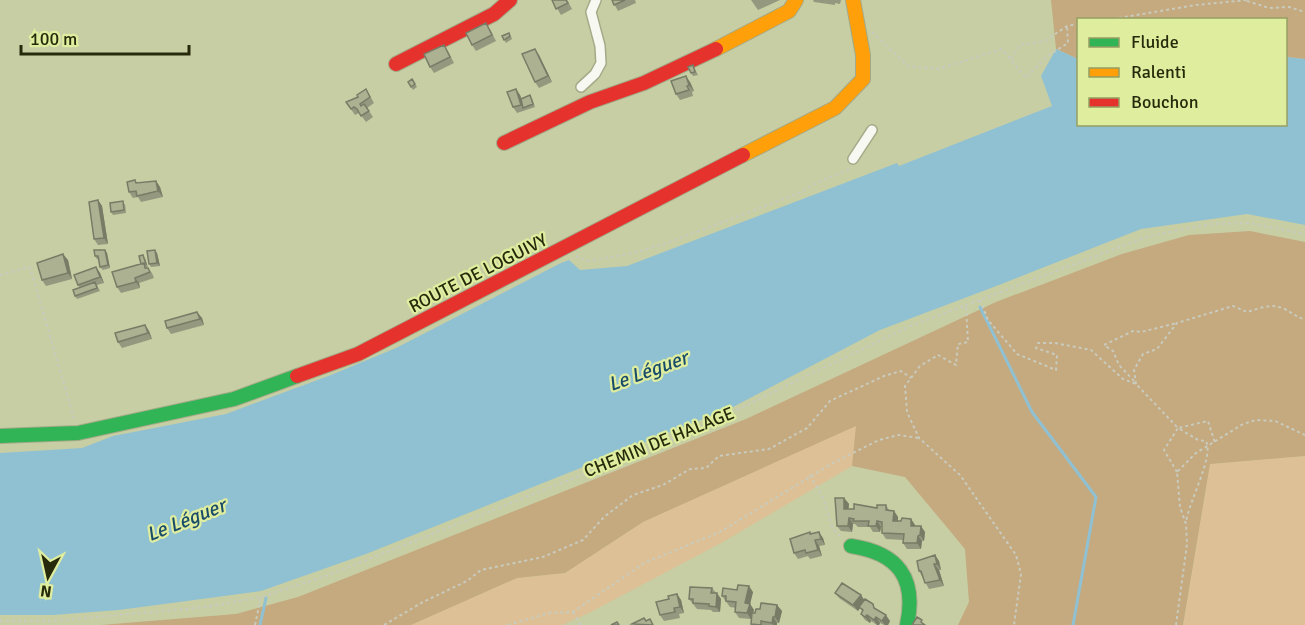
<svg xmlns="http://www.w3.org/2000/svg" width="1305" height="625" viewBox="0 0 1305 625" font-family="Signika,sans-serif">
  <rect width="100%" height="100%" fill="#c7cea4"/>
  <path fill="#ddc095" d="M857,425L852,466L723,542L587,614L562,625H411L517,578L565,573L643,522Z
    M1305,456V625H1183L1210,464Z"/>
  <path fill="#c5a97f" d="M1051,0H1305V59L1286,57V20H1078V59L1056,49Z
    M1250,231L1305,242V456L1210,464L1183,625H958L969,602L965,549L905,477L852,466L856,426L643,522L565,573L517,578L411,625H101L236,614L298,597L746,419L996,302L1122,254L1189,235Z"/>
  <path fill="#90c1d2" d="M1056,49L1078,59V124H1286V57L1305,59V225L1247,214L1141,229L999,285L880,330L733,407L366,554L261,591L119,610L53,615H0V453L82,448L113,436L226,414L331,375L396,348L561,263L569,260L580,270L627,266L897,163L899,166L1052,106L1041,76Z"/>
  <g fill="none" stroke-linecap="round" stroke-linejoin="round">
    <path stroke="#90c1d2" stroke-width="3" d="M980,307L1032,412L1096,497L1073,625
      M260,625L266,598"/>
    <defs>
      <path id="street" d="M581,87L595,74L601,63L600,46L591,12L596,0
        M853,159L872,130"/>
      <path id="fast" d="M0,436L78,433L234,399L297,376
        M851,546C898,553 917,578 907,625"/>
      <path id="slow" d="M716,49L789,11L796,0
        M743,155L835,108L863,79V55L853,0"/>
      <path id="jam" d="M396,64L494,14L510,0
        M504,143L590,102L644,83L716,49
        M297,376L358,354L743,155"/>
    </defs>
    <use href="#street" stroke="#a4aa88" stroke-width="12"/>
    <use href="#fast" stroke="#a4aa88" stroke-width="16"/>
    <use href="#slow" stroke="#a4aa88" stroke-width="16"/>
    <use href="#jam" stroke="#a4aa88" stroke-width="16"/>
    <path stroke="#c8cbbd" stroke-width="2" stroke-dasharray="3 3" stroke-linecap="butt" d="M1247,1L1269,8L1289,7L1305,12
      M1107,20L1196,5L1247,0
      M872,32L908,66L938,69L1002,49L1026,78L1046,57L1068,43L1067,26
      M1011,59L1020,45L1045,41L1067,26L1078,24
      M576,256L588,261L634,253L667,243L802,192L812,185L850,169
      M0,275L30,267L75,422
      M980,300L988,320L1017,354L1056,370L1057,355L1036,348L1038,343H1055L1091,350L1123,379L1136,384L1178,428L1208,421L1215,443
      M966,307L968,342L958,344L956,365L938,355L920,366L905,386L907,412L919,438L960,475L1016,555L1021,574L1014,625
      M1134,381L1119,365L1113,351L1104,345L1133,331L1141,332L1177,323
      M1136,384L1134,370L1143,354L1157,349L1177,323L1233,306L1247,312C1258,309 1270,303 1282,308C1291,311 1296,318 1305,319
      M1177,472L1164,450L1178,428L1198,440L1206,441C1214,457 1189,501 1186,522
      M810,475L823,498L833,529L842,538
      M573,612L581,625
      M0,621H52L207,607L261,597L326,576L691,432L908,327L1149,236L1212,224L1249,223L1305,234
      M255,625L261,597
      M384,625L423,602L467,581L481,570L543,557L583,540L604,517L633,495L663,485L690,469L706,468L719,456L769,449L807,428L830,401L884,376L901,371L911,378
      M508,625L549,613L573,612L644,563L720,532L831,464L879,440L898,435L919,438
      M1176,625L1187,544L1186,524L1180,507L1177,472L1196,453L1243,424L1256,420L1275,421L1305,435"/>
    <use href="#street" stroke="#f7f8f1" stroke-width="9"/>
    <use href="#fast" stroke="#30b455" stroke-width="14"/>
    <use href="#slow" stroke="#ff9f0a" stroke-width="14"/>
    <use href="#jam" stroke="#e5322d" stroke-width="14"/>
  </g>
  <path fill="#94987e" d="M552,0H567L572,9L561,15Z
    M612,0H635L636,3L618,11Z
    M751,0H780L758,10Z
    M813,0H841L840,4L835,3V5L814,2Z
    M490,29L496,41L476,51L472,45Z
    M502,36H511L512,39L506,43Z
    M444,45L448,51L454,63L434,73L430,67Z
    M539,55L552,82L539,88L535,82Z
    M693,65L698,75L693,76L691,73Z
    M412,79L417,87L413,90L408,82Z
    M690,82L694,91L692,92L693,96L680,100L676,94Z
    M366,89L374,103L367,108L373,117L366,122L360,114L359,113L355,115L346,102L358,97Z
    M516,89L520,95L522,99L532,98L535,107L517,113L513,107Z
    M156,181L160,187L163,197L141,202L138,197L133,198L129,192L137,183Z
    M98,200L102,206L108,244L98,245L94,239Z
    M125,204L126,213L113,215L111,212Z
    M105,250L107,253L110,268L103,270L100,267L99,259H97L95,256Z
    M157,253L160,266L151,267L149,264Z
    M145,258L148,267H146L152,273L154,278L139,283L140,288L121,293L117,287L141,264Z
    M68,260L72,279L46,286L42,280Z
    M96,267L100,273L104,283L97,285L100,291L77,299L75,296L80,288L78,285Z
    M197,312L202,318L204,325L171,334L167,328Z
    M145,325L149,331L152,339L122,348L118,342Z
    M844,498L849,504L848,509L877,508L886,505L889,510L894,511L898,517V521H901L911,519L915,525V526L925,532L924,541H922L921,549H907L903,543V540L886,539L882,533V527H881L880,532H873L870,527H858L855,524H853L852,532L841,531L837,526Z
    M811,534L823,538L825,545L819,546L822,556L810,559L808,556L798,559L794,553Z
    M935,555L939,561L941,570H939L944,586L929,589L919,571Z
    M712,588L721,599L720,612H713L711,610L697,609L689,599Z
    M753,592L750,604L754,610L753,613H755L760,609L777,605L782,611L779,623H777V625H751L752,616L751,619L739,618L735,612L736,608L730,607L722,596Z
    M835,593L861,595L864,600L877,610L890,621L888,625H884L880,623L879,625H877L871,621L870,623L865,620L861,614L862,611L860,608L858,611L839,598Z
    M677,594L681,600L684,613L679,614L680,618L664,621L660,615L669,599Z"/>
  <path fill="#787c66" d="M535,49L539,55L552,82L548,76Z
    M686,76L690,82L694,91L689,85Z
    M516,89L520,95L524,107L523,108L521,105Z
    M156,181L160,187L163,197L158,191Z
    M98,200L102,206L108,244L104,238Z
    M105,250L107,253L110,268L108,265Z
    M155,250L157,253L160,266L157,263Z
    M63,254L68,260L72,279L68,273Z
    M96,267L100,273L104,283L100,277Z
    M135,278L139,283L140,288L136,282Z
    M197,312L202,318L204,325L200,319Z
    M145,325L149,331L152,339L148,333Z
    M844,498L849,504L848,515L844,509Z
    M894,511L898,517V527L893,521Z
    M849,518L853,524L852,532L848,526Z
    M911,519L915,525V532L911,526Z
    M877,521L881,527L880,532L876,526Z
    M921,526L925,532L924,541L920,535Z
    M819,532L823,538L825,545L821,539Z
    M918,536L922,541L921,549L917,543Z
    M815,540L819,546L822,556L818,550Z
    M935,555L939,561L941,570L937,564Z
    M934,564L939,570L944,586L940,580Z
    M749,586L753,592L750,604L754,610L751,619L747,613L745,603Z
    M717,593L721,599L720,612L716,607Z
    M677,594L681,600L684,613L680,607Z
    M861,595L865,601L858,611L853,605Z
    M777,605L782,611L779,623L775,617Z
    M867,615L871,621L870,623L865,617Z
    M886,615L890,621L888,625H885L882,621Z
    M773,617L777,623V625H773L772,623Z
    M876,617L880,623L879,625H877L874,620Z"/>
  <path fill="#acb192" stroke="#787c66" stroke-width="1.5" d="M552,0H566L568,3L556,9Z
    M612,0H625L614,5Z
    M486,23L492,35L472,45L466,33Z
    M509,33L510,36L504,40L502,36Z
    M444,45L450,57L430,67L424,54Z
    M535,49L548,76L535,82L522,54Z
    M693,65L695,72L691,73L688,67Z
    M686,76L689,85L687,86L689,90L676,94L671,81Z
    M412,79L415,84L411,87L408,82Z
    M366,89L370,97L360,104L361,106L364,104L369,111L361,116L357,109L354,107L351,109L346,102L358,97L357,95Z
    M516,89L521,105L513,107L507,92Z
    M530,95L533,104L523,108L521,99Z
    M135,180L136,183L156,181L158,191L137,196L136,191L129,192L127,182Z
    M98,200L104,238L94,239L89,202Z
    M123,201L124,210L111,212L110,203Z
    M94,250H105L108,265L100,267L98,256H95Z
    M155,250L157,263L149,264L147,251Z
    M63,254L68,273L42,280L37,263Z
    M143,255L146,264H141L139,256Z
    M144,263L145,268H148L150,272L135,278L136,282L117,287L112,272Z
    M96,267L100,277L78,285L74,275Z
    M95,282L97,288L75,296L73,290Z
    M197,312L200,319L167,328L165,321Z
    M145,325L148,333L118,342L115,333Z
    M835,498H844V509H854V504L877,508V505H886V510L894,511L893,521H901L902,518L911,519V526H921L920,535L918,536L917,543H903L904,534L882,533V522L877,521L876,526H868L869,521H853L854,519L849,518L848,526H837Z
    M810,532V534L819,532L821,539L815,540L818,550L806,553L805,550L794,553L790,539Z
    M935,555L937,564H934L940,580L925,583L921,571H919L917,561Z
    M842,583L861,595L853,605L835,593Z
    M738,585L749,586L745,603L750,604L747,613L735,612L736,602L726,601V596H722L723,588L737,590Z
    M690,587L712,588L711,593H717L716,607L709,606V604L693,603V599H689Z
    M677,594L680,607L674,608L675,612L660,615L656,602L669,599L668,596Z
    M865,599L873,604L874,608L886,615L882,621L876,617L874,620L867,615L865,617L861,614L863,610L859,607Z
    M761,603L777,605L775,617H773L772,623L761,621V625L751,624L752,613H755L756,609H760Z
    M917,617L922,620L921,622L925,625H912Z
    M644,618L646,621L650,619L653,625L632,624Z
    M617,622L619,625H611Z"/>
  <g text-anchor="middle" dominant-baseline="central" stroke-width="4.5" stroke-linejoin="round" paint-order="stroke">
    <g font-size="18" fill="#262a0a" stroke="#dfed9f">
      <text transform="translate(478 273) rotate(-27)">ROUTE DE LOGUIVY</text>
      <text transform="translate(659 442) rotate(-22)">CHEMIN DE HALAGE</text>
    </g>
    <g font-size="20" font-style="italic" fill="#184c69" stroke="#dfed9f">
      <text transform="translate(648 371) rotate(-20)">Le Léguer</text>
      <text transform="translate(186 520) rotate(-22)">Le Léguer</text>
    </g>
  </g>
  <rect x="1077" y="18" width="210" height="108" fill="#dfed9f" stroke="#959f63" stroke-width="1.5"/>
  <rect x="1089" y="38" width="30" height="9" fill="#30b455" stroke="#959f63" stroke-width="1.5"/>
  <text x="1131" y="48" font-size="18" fill="#262a0a">Fluide</text>
  <rect x="1089" y="68" width="30" height="9" fill="#ff9f0a" stroke="#959f63" stroke-width="1.5"/>
  <text x="1131" y="78" font-size="18" fill="#262a0a">Ralenti</text>
  <rect x="1089" y="98" width="30" height="9" fill="#e5322d" stroke="#959f63" stroke-width="1.5"/>
  <text x="1131" y="108" font-size="18" fill="#262a0a">Bouchon</text>
  <g transform="translate(48 577) rotate(188)" stroke="#dfed9f" stroke-width="4.5" paint-order="stroke">
  <path d="M0-4.5L10 22L0 15L-10 22Z" fill="#262a0a"/>
  <text y="-9" font-size="16" font-weight="bold" text-anchor="middle" fill="#262a0a">N</text>
  </g>
  <path d="M21 45v9h168v-9" fill="none" stroke="#262a0a" stroke-width="3"/>
  <text x="30" y="45" font-size="18" fill="#262a0a" stroke="#dfed9f" stroke-width="4.5" paint-order="stroke">100 m</text>
</svg>
